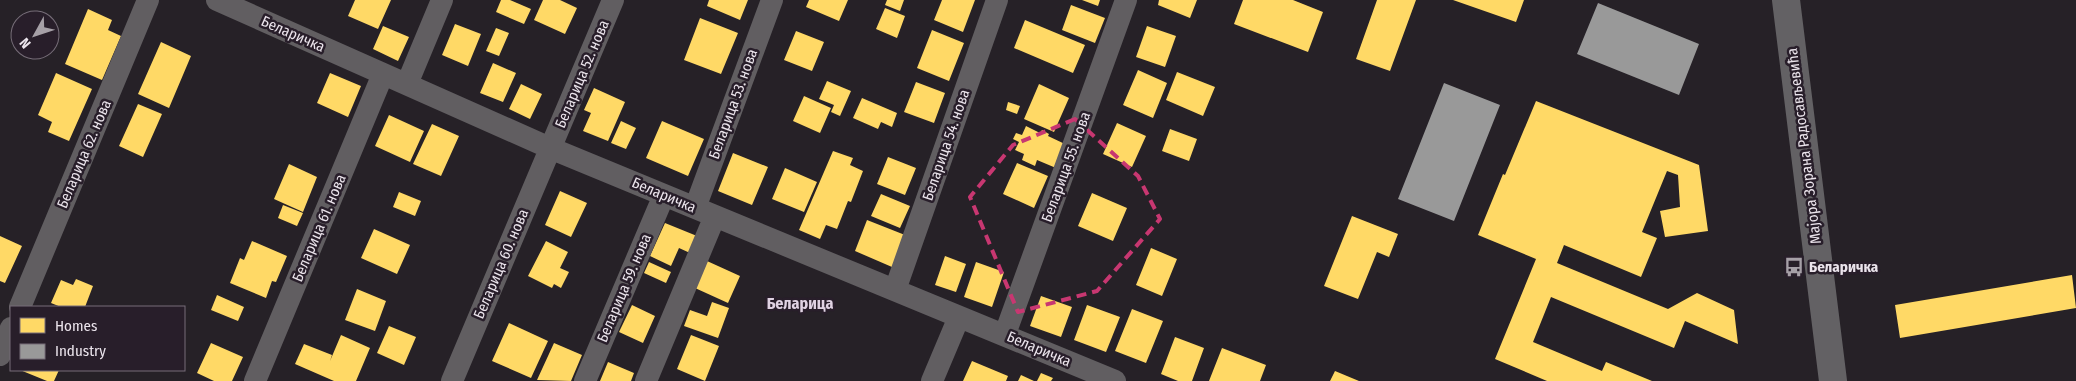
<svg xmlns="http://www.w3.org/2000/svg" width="2076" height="381" viewBox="0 0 2076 381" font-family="'Fira Sans Condensed',sans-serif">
  <rect width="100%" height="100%" fill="#262127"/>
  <path fill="#ffd966" d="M355,0H391L378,29L348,16Z
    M501,0H510L531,9L524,24L496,12Z
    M543,0H560L577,8L565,34L534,20Z
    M709,0H748L740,20L707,6Z
    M809,0H848L839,21L806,7Z
    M887,0H904L900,11L885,5Z
    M942,0H975L963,32L934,20Z
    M1082,0H1100L1098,6Z
    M1159,0H1197L1190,18L1158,5Z
    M1243,0H1293L1323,12L1308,52L1234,24Z
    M1377,0H1416L1390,71L1356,59Z
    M1453,0H1524L1516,22Z
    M1071,5L1105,18L1095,43L1062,30Z
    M885,8L905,16L897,38L876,29Z
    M88,9L112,20L108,30L121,36L102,80L65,64Z
    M700,18L738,33L721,74L684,60Z
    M1025,20L1085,45L1073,73L1014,48Z
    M455,24L481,34L468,66L442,55Z
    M383,26L409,37L398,61L373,49Z
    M1147,26L1176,36L1165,67L1136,57Z
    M496,28L509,33L499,56L486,51Z
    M932,30L964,43L949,81L917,68Z
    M796,31L824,42L812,71L784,60Z
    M161,42L191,56L169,108L138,94Z
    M493,63L516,73L503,102L480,93Z
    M1138,70L1167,83L1153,118L1123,105Z
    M1177,72L1215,87L1203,116L1166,100Z
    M56,73L92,89L69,141L48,132L52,122L38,115Z
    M330,73L361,86L348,117L317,103Z
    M827,81L851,91L840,116L831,112L834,105L819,99Z
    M916,82L945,93L934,123L904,112Z
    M521,84L542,94L530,119L509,109Z
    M1039,84L1069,98L1054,132L1024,119Z
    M594,88L625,102L608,141L583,131L591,113L584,110Z
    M804,96L831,108L820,133L793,121Z
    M862,98L897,113L892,127L881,122L878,129L853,118Z
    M1536,101L1699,165L1708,231L1665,237L1660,211L1680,207L1678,175L1667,171L1642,232L1657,238L1641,277L1564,245L1557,263L1668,309L1697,293L1734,310L1738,344L1685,321L1674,348L1551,297L1533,342L1602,371L1606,362L1652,381H1547L1495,359L1536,259L1478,235L1503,174L1505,175Z
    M1008,102L1020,106L1017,114L1006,110Z
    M138,104L162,114L143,157L119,146Z
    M389,115L424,131L410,162L375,146Z
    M621,121L636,128L626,149L611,143Z
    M662,121L704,139L688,176L646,158Z
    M1117,123L1146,136L1132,167L1103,154Z
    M432,124L459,136L441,176L413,164Z
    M1026,126L1040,133L1042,130L1049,134L1048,136L1067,145L1056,168L1037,160L1035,166L1022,160L1024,154L1015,150L1019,142L1013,139L1016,133L1022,135Z
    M1170,129L1197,139L1189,161L1162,151Z
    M833,151L853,158L850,165L863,171L851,202L848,201L837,229L826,225L820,239L799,230Z
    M733,153L768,167L752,205L718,191Z
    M888,157L916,168L905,195L877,184Z
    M1017,163L1048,176L1034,208L1003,194Z
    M289,164L317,177L303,212L274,199Z
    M785,168L817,182L804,212L772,199Z
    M560,191L587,203L571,237L545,225Z
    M399,192L421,201L415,216L393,207Z
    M1092,193L1127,208L1113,241L1078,226Z
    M881,194L910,206L900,228L871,216Z
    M283,205L303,213L297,226L278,218Z
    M1352,216L1398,234L1389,257L1377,252L1358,299L1324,286Z
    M867,220L905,235L892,267L855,251Z
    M665,223L697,236L690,253L679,248L671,266L650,256Z
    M374,229L410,245L397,274L361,258Z
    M0,236L22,246L5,283L0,281Z
    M252,241L287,256L276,282L272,281L266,298L230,283L240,258L244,260Z
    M546,241L568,252L560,268L569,272L561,288L554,284L552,288L528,276Z
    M1151,248L1177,259L1162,296L1136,285Z
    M945,256L966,264L956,292L935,285Z
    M707,261L740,276L728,303L695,288Z
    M649,262L671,272L666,283L644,273Z
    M976,262L1004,272L992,307L964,297Z
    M2072,275L2076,308L1900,338L1895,305Z
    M76,279L93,286L85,307H61L51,303L61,280L73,285Z
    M357,289L386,301L375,331L345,320Z
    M217,295L244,307L238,321L211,310Z
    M1041,296L1072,307L1061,337L1030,326Z
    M712,302L729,308L718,338L684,326L690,310L707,316Z
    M632,305L655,316L643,343L619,332Z
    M1087,305L1120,317L1106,352L1074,340Z
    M1132,309L1163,321L1146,363L1115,351Z
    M509,323L548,341L531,378L492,361Z
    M389,326L416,337L404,365L377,353Z
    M341,335L370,348L356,381H334L295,364L304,344L332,355L330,361Z
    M691,335L719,346L705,381L677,369Z
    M1175,337L1204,348L1192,381H1178L1161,374Z
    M211,343L243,357L232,381H214L197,373Z
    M554,343L582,355L571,381L537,380Z
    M1222,348L1266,365L1260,381H1209Z
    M972,361L1008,376L1006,381H963Z
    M608,362L634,373L631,381H600Z
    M20,370H59L54,381H47Z
    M1335,371L1359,381H1330Z
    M1041,373L1053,378L1051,381H1037Z
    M1021,375L1034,381H1018Z"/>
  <path fill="#999" d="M1598,3L1699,44L1679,95L1577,54Z
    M1444,83L1500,105L1454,221L1398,199Z"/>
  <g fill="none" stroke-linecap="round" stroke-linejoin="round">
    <path stroke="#615e61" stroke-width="22" d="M217,0L550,148L1115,381
      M407,84L442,0
      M695,208L772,0
      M895,290L997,0
      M20,307L148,0
      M1005,334L1126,0
      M0,355L11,328
      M255,381L383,74
      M452,381L613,0
      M585,381L664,195
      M646,381L715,216
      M932,381L959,317"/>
    <path stroke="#636164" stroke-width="28" d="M1786,0L1833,381"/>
  </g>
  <path fill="none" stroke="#c83771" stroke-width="4" stroke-dasharray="10 6" stroke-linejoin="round" d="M1075,119L1138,176L1160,219L1097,291L1018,312L970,197L1013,145Z"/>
  <defs>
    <symbol id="bus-bare" viewBox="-9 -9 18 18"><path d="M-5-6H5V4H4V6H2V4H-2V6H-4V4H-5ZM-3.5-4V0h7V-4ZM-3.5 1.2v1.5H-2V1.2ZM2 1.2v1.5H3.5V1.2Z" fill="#a6a0a7" stroke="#281e2a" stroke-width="2.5" paint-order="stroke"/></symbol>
  </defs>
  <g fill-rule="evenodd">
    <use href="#bus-bare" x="1780" y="253" width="28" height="28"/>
  </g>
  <g text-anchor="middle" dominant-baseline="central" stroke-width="5" stroke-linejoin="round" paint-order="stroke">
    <g font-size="15" fill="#ebe4ec" stroke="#281e2a">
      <text transform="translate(293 34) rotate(24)">Беларичка</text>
      <text transform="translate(582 74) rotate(-67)">Беларица 52. нова</text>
      <text transform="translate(733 104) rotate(-70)">Беларица 53. нова</text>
      <text transform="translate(946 145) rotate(-71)">Беларица 54. нова</text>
      <text transform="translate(1804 146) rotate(-97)">Мајора Зорана Радосављевића</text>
      <text transform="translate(84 154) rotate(-67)">Беларица 62. нова</text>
      <text transform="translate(1066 167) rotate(-70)">Беларица 55. нова</text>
      <text transform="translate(664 195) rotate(23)">Беларичка</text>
      <text transform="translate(319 228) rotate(-67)">Беларица 61. нова</text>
      <text transform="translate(501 264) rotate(-67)">Беларица 60. нова</text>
      <text transform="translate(624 288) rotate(-67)">Беларица 59. нова</text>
      <text transform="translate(1039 349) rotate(23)">Беларичка</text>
    </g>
    <g font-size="15" font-weight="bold" fill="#ebe4ec" stroke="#281e2a" text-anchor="start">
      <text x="1809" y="267">Беларичка</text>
    </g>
    <g font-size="16" font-weight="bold" fill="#e0d3e3" stroke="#281e2a">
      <text x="800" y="303">Беларица</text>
    </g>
  </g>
  <rect x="10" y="306" width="175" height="65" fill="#281e2a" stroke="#766d78"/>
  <rect x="20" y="318" width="25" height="15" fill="#ffd966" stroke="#766d78"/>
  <text x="55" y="331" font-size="15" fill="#ebe4ec">Homes</text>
  <rect x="20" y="344" width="25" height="15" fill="#999999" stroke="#766d78"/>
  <text x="55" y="356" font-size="15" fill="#ebe4ec">Industry</text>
  <g transform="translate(35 35) rotate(230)"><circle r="24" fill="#281e2a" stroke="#766d78"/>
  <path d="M0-4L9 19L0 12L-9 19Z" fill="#a6a0a7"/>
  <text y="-8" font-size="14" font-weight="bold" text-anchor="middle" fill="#ebe4ec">N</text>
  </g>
</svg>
